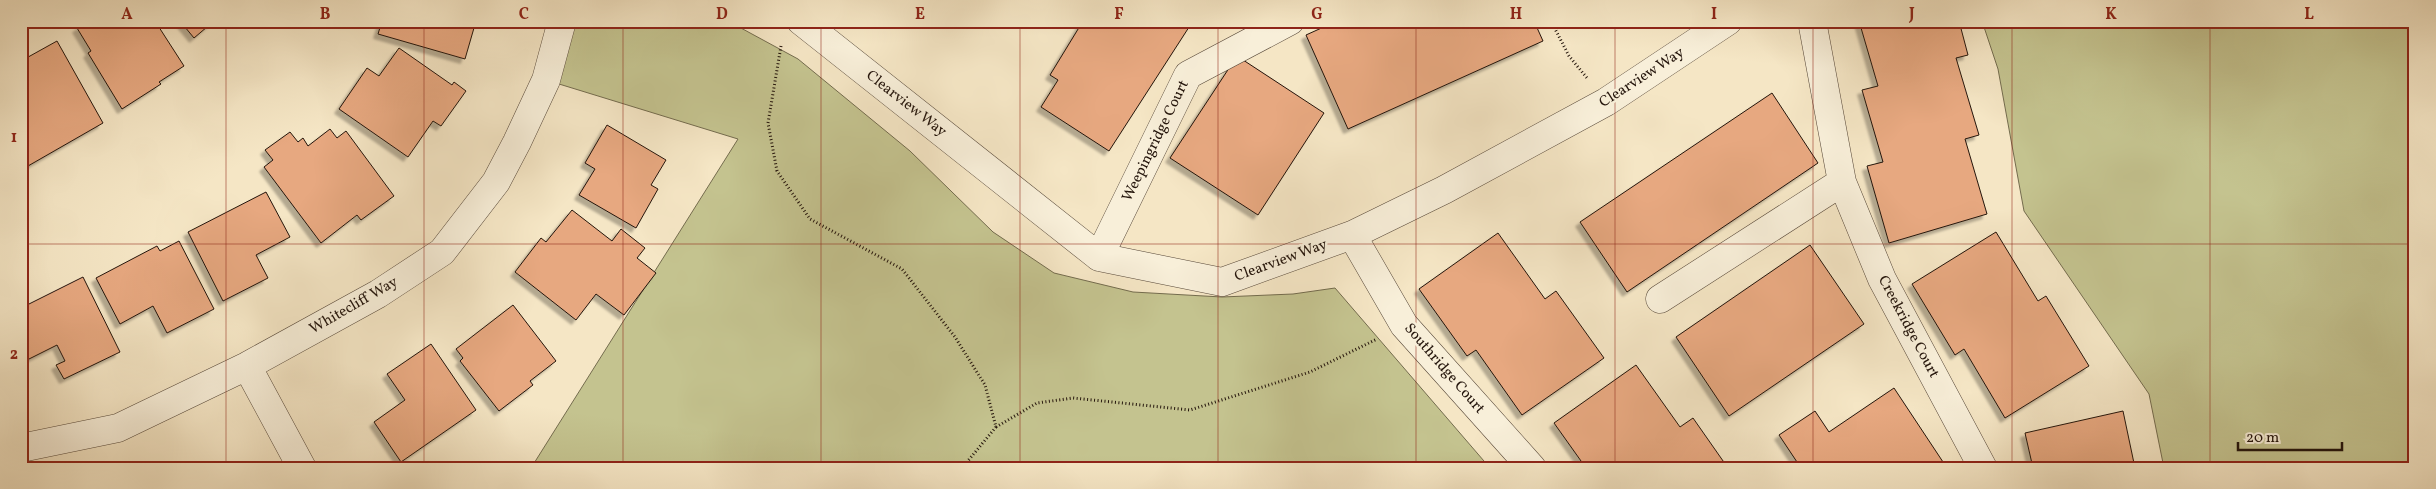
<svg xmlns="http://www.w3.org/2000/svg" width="2436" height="489" viewBox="0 0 2436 489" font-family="Vollkorn,serif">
  <defs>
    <filter id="shadow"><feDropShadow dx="-4.5" dy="4.5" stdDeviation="1" flood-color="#0004"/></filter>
  </defs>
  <rect width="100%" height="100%" fill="#f5e6c5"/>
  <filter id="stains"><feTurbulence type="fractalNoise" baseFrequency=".004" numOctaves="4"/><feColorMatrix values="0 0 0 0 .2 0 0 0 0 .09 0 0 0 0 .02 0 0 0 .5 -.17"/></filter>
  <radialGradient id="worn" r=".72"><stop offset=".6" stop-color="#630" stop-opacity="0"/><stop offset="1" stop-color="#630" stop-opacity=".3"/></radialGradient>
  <path fill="#c4c38f" stroke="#746c4e" d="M562,21H728L798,59L910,151L993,232L1054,273L1133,292L1222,297L1293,294L1335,288L1490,468H531L738,139L546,80Z
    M1982,21H2415V468H2164L2149,394L2024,211L1998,69Z"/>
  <path fill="#e7a880" stroke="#24150c" filter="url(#shadow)" d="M88,21H155L184,66L159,82L161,84L122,109L88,53L91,51L77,28Z
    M180,21H214L194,38Z
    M382,21H476L465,59L378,34Z
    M1083,21H1187L1191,24L1109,151L1041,107L1058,80L1050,75Z
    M1337,21H1534L1543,41L1348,129L1306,35Z
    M1859,21H1959L1968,55L1956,58L1979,135L1965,139L1987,214L1889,243L1867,166L1883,162L1862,90L1878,86Z
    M57,41L103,123L28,166L21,154V72L24,70L21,61Z
    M399,48L452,85L454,82L466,91L441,126L433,121L408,157L339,109L367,68L379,76Z
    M1237,56L1324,113L1258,215L1170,158Z
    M1772,93L1818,163L1627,292L1580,222Z
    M607,125L666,160L651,185L658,189L636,228L579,195L595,169L585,163Z
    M330,129L337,138L346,131L394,196L361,220L357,215L321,243L264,167L273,160L265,150L290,132L298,142L303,138L308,146Z
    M266,192L290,237L256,255L268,278L223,301L188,232Z
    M572,210L612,241L621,229L645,248L637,258L656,273L624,315L596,294L576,320L515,272L541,238L546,242Z
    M1996,232L2038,301L2046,296L2089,366L2005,418L1964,349L1955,355L1912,284Z
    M1498,233L1545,299L1556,291L1604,358L1522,415L1476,350L1467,356L1419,289Z
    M179,241L214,309L167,333L153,306L120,324L96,278L157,246L160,251Z
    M1810,245L1864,324L1729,416L1676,337Z
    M83,277L120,352L64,379L56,365L65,361L57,345L23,362L21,359V308Z
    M513,305L556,361L530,381L533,385L499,411L460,361L463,358L456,349Z
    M431,344L476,410L401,462L374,422L405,400L387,374Z
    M1636,365L1680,427L1693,418L1728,468H1586L1554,423Z
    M1894,388L1947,468H1801L1779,435L1815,411L1829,432Z
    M2123,411L2135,468H2033L2025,433Z"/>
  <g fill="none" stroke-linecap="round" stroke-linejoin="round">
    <defs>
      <path id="minor" d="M801,21L1099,257L1222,282L1352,235L1444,190L1606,102L1728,21
        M1812,21L1842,182L1882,279L1983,468
        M1352,235L1404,325L1532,468
        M1099,257L1188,75L1290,21
        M1660,299L1842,182
        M247,366L302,468
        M21,448L118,428L247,366L378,294L442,252L496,182L517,142L546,80L562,21"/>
    </defs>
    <use href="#minor" stroke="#58493a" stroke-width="29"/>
    <path stroke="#24150c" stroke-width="3" stroke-dasharray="1 2.5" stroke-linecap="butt" d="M1551,21L1569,56L1587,78
      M781,46L768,123L777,171L810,219L902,269L955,337L985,385L996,427L962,468
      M996,427L1037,403L1073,398L1190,410L1310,372L1377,339"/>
    <use href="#minor" stroke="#f8efd9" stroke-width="28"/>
  </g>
  <path fill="none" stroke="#8f2418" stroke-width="1" stroke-opacity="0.55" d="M226,21V468M424,21V468M623,21V468M821,21V468M1020,21V468M1218,21V468M1416,21V468M1615,21V468M1813,21V468M2012,21V468M2210,21V468M21,244H2415"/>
  <g text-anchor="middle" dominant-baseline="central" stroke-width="5" stroke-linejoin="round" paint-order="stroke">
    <g font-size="15" fill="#24150c" stroke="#f8efd9">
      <text transform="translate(1642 78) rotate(-33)">Clearview Way</text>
      <text transform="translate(906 104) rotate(38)">Clearview Way</text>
      <text transform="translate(1156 141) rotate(-64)">Weepingridge Court</text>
      <text transform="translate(1281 261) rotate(-20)">Clearview Way</text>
      <text transform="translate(354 306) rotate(-30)">Whitecliff Way</text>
      <text transform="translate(1908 327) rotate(62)">Creekridge Court</text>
      <text transform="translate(1444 369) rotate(49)">Southridge Court</text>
    </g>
  </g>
  <rect width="2436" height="489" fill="none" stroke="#f5e6c5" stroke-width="55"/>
  <path d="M2238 442v8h104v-8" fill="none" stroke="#24150c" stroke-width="2.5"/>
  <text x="2246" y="442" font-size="15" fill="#24150c" stroke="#f8efd9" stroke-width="4" paint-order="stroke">20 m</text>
  <rect x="28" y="28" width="2380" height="434" fill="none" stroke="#8f2418" stroke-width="2"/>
  <g font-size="16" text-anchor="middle" font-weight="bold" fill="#8f2418">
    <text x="127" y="19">A</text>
    <text x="325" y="19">B</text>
    <text x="524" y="19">C</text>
    <text x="722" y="19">D</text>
    <text x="920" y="19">E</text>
    <text x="1119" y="19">F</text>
    <text x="1317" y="19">G</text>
    <text x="1516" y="19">H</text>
    <text x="1714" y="19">I</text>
    <text x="1912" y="19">J</text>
    <text x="2111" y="19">K</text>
    <text x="2309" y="19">L</text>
    <text x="14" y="142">1</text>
    <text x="14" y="359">2</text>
  </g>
  <rect width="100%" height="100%" filter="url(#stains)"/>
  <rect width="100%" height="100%" fill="url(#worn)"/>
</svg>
